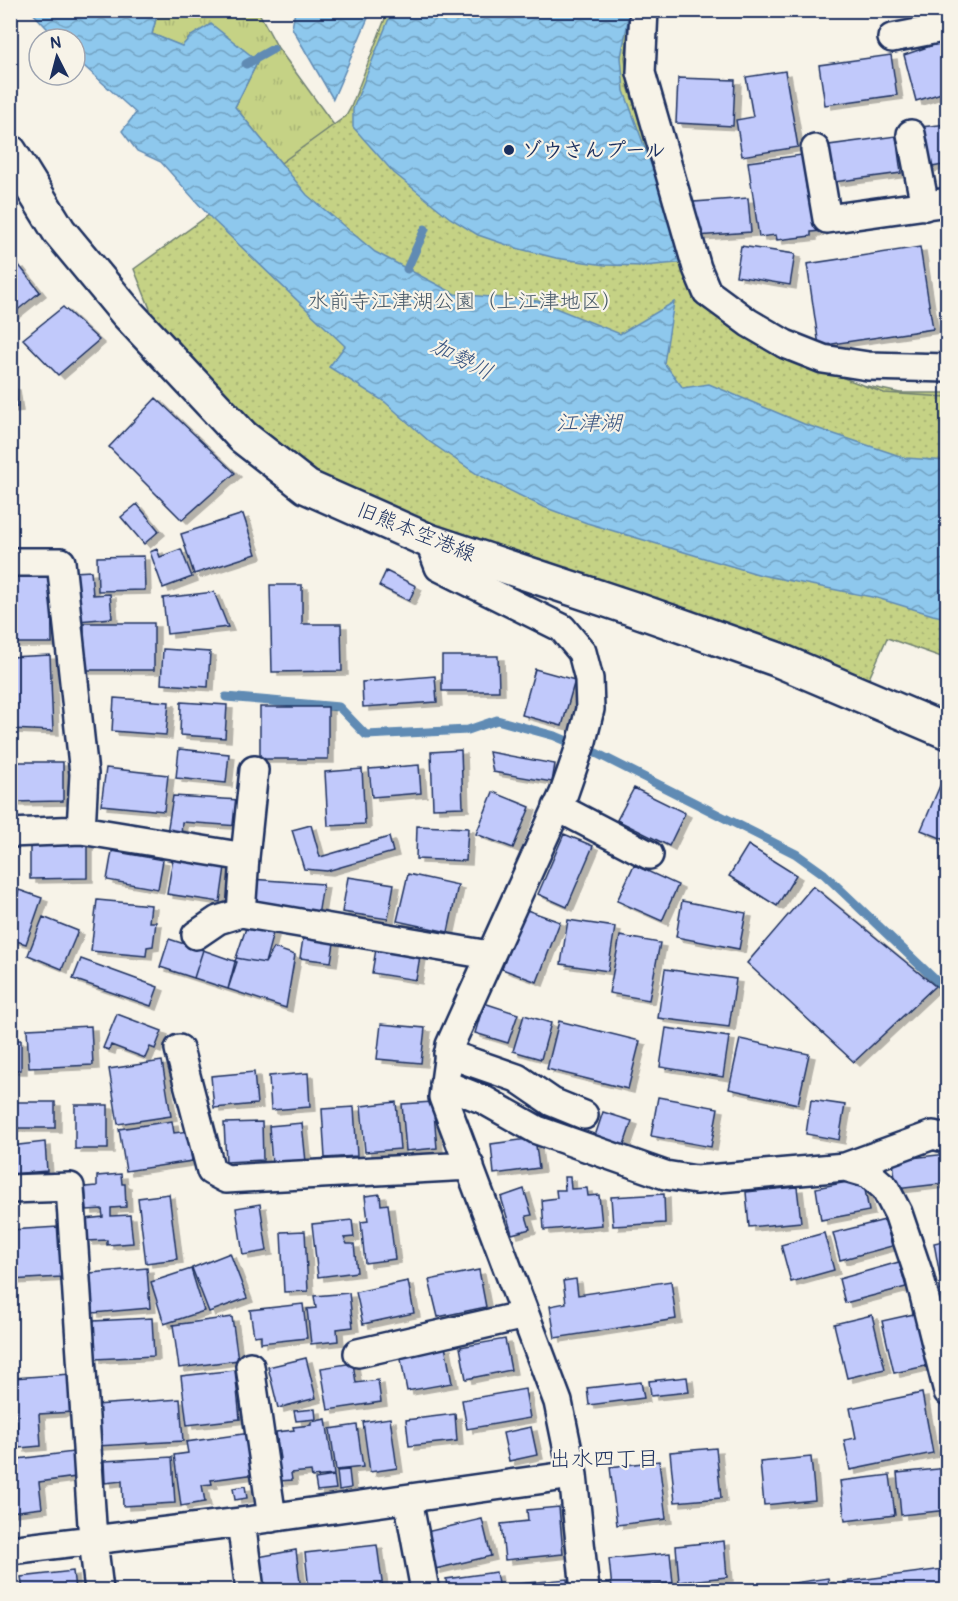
<svg xmlns="http://www.w3.org/2000/svg" width="958" height="1601" viewBox="0 0 958 1601" font-family="Pangolin,'Klee One',sans-serif">
  <defs>
    <pattern id="grass-tufts" width="24" height="20" patternUnits="userSpaceOnUse" patternTransform="scale(1.5)"><rect width="24" height="20" fill="#c5d285"/><path d="M3 7l-1-3M5 7V3M7 7l1-3M15 17l-1-3M17 17v-4M19 17l1-3" fill="none" stroke="#a9b575"/></pattern>
    <pattern id="park-dots" width="8" height="8" patternUnits="userSpaceOnUse" patternTransform="scale(1.5)"><rect width="8" height="8" fill="#c5d285"/><path d="M2 2h.1M6 6h.1" fill="none" stroke="#a9b575" stroke-width="1.8" stroke-linecap="round"/></pattern>
    <pattern id="water-waves" width="16" height="10" patternUnits="userSpaceOnUse" patternTransform="scale(1.5)"><rect width="16" height="10" fill="#8ec8ed"/><path d="M0 5q4-4 8 0t8 0" fill="none" stroke="#73a3c3"/></pattern>
    <filter id="shadow"><feDropShadow dx="6" dy="4" stdDeviation="0" flood-color="#0004"/></filter>
  </defs>
  <rect width="100%" height="100%" fill="#f7f3e8"/>
  <filter id="ink" filterUnits="userSpaceOnUse"><feTurbulence type="fractalNoise" baseFrequency=".0167" numOctaves="2"/><feDisplacementMap in="SourceGraphic" scale="12" xChannelSelector="R" yChannelSelector="G"/><feConvolveMatrix kernelMatrix="1 2 1 2 8 2 1 2 1" color-interpolation-filters="sRGB"/></filter>
  <g filter="url(#ink)">
    <path fill="url(#grass-tufts)" stroke="#708072" stroke-width="1.5" d="M158,11H258L278,48L360,161L815,375L900,393H947V461L307,195L235,107L258,61L191,36L182,47L152,34Z"/>
    <path fill="url(#park-dots)" stroke="#708072" stroke-width="1.5" d="M388,11H633L625,57L629,89L689,273L771,351L884,393L947,397V659L887,638L867,683L845,670L359,498L289,468L155,321L134,269L346,116L351,107Z"/>
    <path fill="url(#water-waves)" stroke="#608bb4" stroke-width="1.5" d="M31,11H158L152,34L182,46L191,36L211,24L258,61L235,107L307,195L375,252L455,294L538,301L620,334L674,302L664,363L683,388L709,384L804,424L906,458L947,461V618L933,615L877,598L761,575L587,523L541,506L477,474L430,442L385,402L329,367L345,346L211,218L161,162L137,151L122,131L136,113L75,58V39H57Z
      M295,11H371L333,99L292,28Z
      M392,11H630L621,57L624,91L687,262L644,266L605,265L556,258L516,248L478,235L450,218L394,173L353,127V109Z"/>
    <g fill="none" stroke-linecap="round" stroke-linejoin="round">
      <path stroke="#608bb4" stroke-width="9" d="M246,64L273,49
        M407,269L425,229
        M226,697L339,707L366,735L468,730L497,720L555,736L598,754L796,854L824,874L948,992"/>
    </g>
    <path fill="#c1c9fb" stroke="#1b2f5e" stroke-width="1.5" filter="url(#shadow)" d="M948,40V91L916,101L904,55Z
      M891,55L897,95L825,105L819,65Z
      M785,71L798,147L742,156L736,120L753,117L746,77Z
      M678,78L735,80L733,126L676,123Z
      M948,124V164L927,168L921,127Z
      M896,136L901,173L834,182L829,145Z
      M802,155L807,192L815,191L821,231L811,232V236L777,240L776,235L759,237L748,162Z
      M748,198L751,232L696,236L694,202Z
      M741,246L795,254L790,285L736,276Z
      M920,247L933,329L819,346L807,264Z
      M18,264L40,292L10,316V269Z
      M63,307L99,340L58,375L23,339Z
      M10,385L14,386L17,407L10,408Z
      M156,398L235,473L182,520L109,447Z
      M137,504L159,531L144,544L121,517Z
      M243,514L256,554L194,574L181,534Z
      M157,549L160,557L181,549L192,577L163,588L150,552Z
      M144,556L145,590L98,591L97,557Z
      M51,571L52,643H10V572Z
      M91,571L93,595L110,594L112,618L78,621L74,572Z
      M386,571L416,586L409,601L379,586Z
      M270,585H302V624H341L342,671L272,672Z
      M214,592L228,627L167,634L163,598Z
      M84,623H154V670H84Z
      M163,649L210,652L208,687L161,684Z
      M50,655L53,731L10,729V657Z
      M442,656H498L499,691H442Z
      M535,669L575,680L562,726L522,715Z
      M435,676L437,702L363,707L362,682Z
      M114,698L169,702L166,735L112,731Z
      M181,702L227,705L225,738L180,735Z
      M260,707H328V759H260Z
      M179,749L229,754L226,783L176,778Z
      M461,750L463,807L433,808L431,752Z
      M489,752L555,764L552,782L493,772Z
      M10,762H63V801L10,802Z
      M419,765L421,793L372,797L369,769Z
      M106,768L168,775L164,811L101,805Z
      M362,769L365,824L328,826L325,772Z
      M942,781L948,784V841L921,830Z
      M634,788L685,813L669,846L617,820Z
      M493,792L530,807L513,848L476,834Z
      M173,796L240,800L239,826L182,822L181,835L167,833Z
      M311,825L320,857L389,837L393,852L327,871L304,869L292,830Z
      M417,826L468,828L466,861L416,859Z
      M564,834L593,846L567,907L538,894Z
      M87,838V878L30,879V839Z
      M748,845L796,875L777,906L729,876Z
      M112,851L163,860L158,889L107,880Z
      M173,858L225,867L220,902L167,894Z
      M634,865L678,885L662,921L617,901Z
      M408,874L458,885L448,932L397,921Z
      M348,877L394,884L388,919L342,912Z
      M250,879L323,884L318,916L247,904Z
      M813,886L935,986L854,1062L747,963Z
      M19,890L42,898L26,944L10,939V900L15,901Z
      M97,900L151,905L149,922H156L153,946L147,947L146,956L91,951Z
      M682,901L746,913L739,949L676,937Z
      M524,909L560,922L537,982L502,969Z
      M43,917L78,931L62,969L28,955Z
      M568,920L615,927L608,971L561,964Z
      M247,925L273,933L265,963L236,958Z
      M304,932L335,937L331,962L300,958Z
      M620,936L660,943L649,1000L609,993Z
      M169,939L203,950L194,978L160,967Z
      M377,943L421,950L416,980L372,973Z
      M274,948L295,955L286,1008L228,989L236,958L265,963Z
      M203,950L237,962L228,989L194,978Z
      M81,959L158,987L151,1006L73,979Z
      M665,969L736,979L729,1027L658,1018Z
      M484,1003L518,1014L508,1043L475,1033Z
      M117,1014L162,1031L155,1049L150,1047L145,1058L111,1045L109,1050L103,1048Z
      M524,1015L551,1023L541,1059L513,1051Z
      M559,1021L640,1041L628,1089L547,1069Z
      M381,1024L425,1028L421,1063L377,1059Z
      M91,1026L93,1065L29,1068L27,1029Z
      M666,1028L729,1037L723,1077L660,1067Z
      M740,1039L809,1054L798,1104L729,1089Z
      M10,1040H21V1070H10Z
      M162,1061L171,1116L118,1124L109,1069Z
      M254,1072L257,1104L214,1108L211,1076Z
      M308,1073L310,1107L271,1110L269,1076Z
      M658,1097L718,1108L711,1147L651,1136Z
      M811,1100L845,1105L839,1140L806,1134Z
      M10,1102H55V1128H10Z
      M396,1102L400,1149L365,1152L361,1106Z
      M433,1102L437,1148L406,1151L402,1104Z
      M75,1105H108V1149H75Z
      M354,1107L357,1156L325,1158L322,1109Z
      M603,1112L632,1121L623,1148L594,1139Z
      M172,1121L174,1133L188,1131L192,1161L126,1171L119,1129Z
      M262,1122L263,1160L226,1162L224,1123Z
      M302,1123L306,1162L272,1165L269,1126Z
      M535,1138L539,1168L494,1174L491,1144Z
      M45,1142L47,1171L10,1174V1146Z
      M947,1154L948,1183L896,1189L893,1160Z
      M121,1174L122,1184H125L126,1207L111,1208V1216L130,1215L133,1243L107,1245V1240L87,1241L85,1219L103,1217L102,1209L87,1210L85,1187L97,1186V1176Z
      M564,1177H570L571,1189L587,1188L588,1196L599,1195L602,1225L544,1230L542,1200L557,1198L556,1190H565Z
      M863,1179L869,1211L821,1220L816,1188Z
      M797,1187L801,1222L749,1227L746,1192Z
      M524,1189L532,1215L526,1216L530,1229L512,1234L501,1197Z
      M169,1194L177,1259L146,1263L138,1198Z
      M380,1194L381,1205L388,1204L395,1259L365,1263L361,1222L368,1221L365,1196Z
      M664,1194L665,1223L613,1226L611,1197Z
      M260,1204L267,1251L243,1255L236,1208Z
      M352,1220L354,1237L344,1238L347,1244H354L357,1272L318,1277L312,1224Z
      M885,1220L892,1246L840,1260L833,1233Z
      M58,1227L61,1277L10,1280V1230Z
      M305,1231L308,1291L284,1292L281,1232Z
      M824,1233L834,1270L791,1282L781,1245Z
      M948,1240V1275L940,1276L934,1243Z
      M230,1253L247,1298L209,1312L192,1268Z
      M899,1262L906,1287L845,1303L839,1279Z
      M147,1268L150,1308L93,1313L90,1273Z
      M191,1269L204,1311L164,1324L151,1282Z
      M479,1270L486,1307L438,1317L429,1280Z
      M576,1279L578,1295L671,1281L676,1319L555,1338L550,1306L566,1303L563,1281Z
      M408,1281L414,1313L363,1324L356,1292Z
      M948,1289V1334L935,1291Z
      M349,1293L353,1327L337,1329L338,1341L311,1344L307,1309L316,1308L314,1296Z
      M303,1304L307,1338L261,1343V1335L254,1336L250,1310Z
      M914,1314L926,1366L894,1373L882,1321Z
      M872,1315L885,1369L847,1378L834,1324Z
      M232,1317L238,1360L179,1368L173,1325Z
      M152,1318L154,1356L95,1359L93,1321Z
      M505,1339L511,1370L466,1379L460,1347Z
      M445,1346L452,1383L407,1391L400,1354Z
      M306,1358L316,1398L278,1408L268,1367Z
      M353,1363L356,1383L378,1380L381,1402L328,1410L321,1368Z
      M235,1370L240,1419L187,1425L181,1376Z
      M71,1374L73,1412L39,1414L41,1446L19,1448L13,1378Z
      M687,1377L689,1392L651,1396L649,1381Z
      M641,1382L644,1398L589,1405L587,1388Z
      M525,1389L530,1418L467,1429L462,1400Z
      M922,1393L933,1453L850,1470L844,1440L856,1438L850,1408Z
      M180,1399L183,1441L97,1446L95,1405Z
      M315,1409L316,1419L296,1421L294,1411Z
      M455,1414L457,1441L409,1446L406,1420Z
      M390,1418L397,1468L370,1472L363,1422Z
      M326,1419L334,1475L312,1477L311,1471L291,1473L292,1480L279,1481L275,1459H280L276,1432L294,1430L293,1427L311,1425V1422Z
      M357,1425L363,1467L336,1470L330,1429Z
      M531,1427L537,1455L509,1461L503,1433Z
      M250,1433L256,1474L211,1480L212,1484L202,1485L205,1502L181,1506L174,1455L188,1453L186,1442Z
      M716,1448L721,1498L675,1502L670,1452Z
      M73,1452L76,1477L39,1482L42,1508L10,1512V1460Z
      M172,1457L175,1503L123,1506L122,1481L105,1483L104,1461Z
      M811,1457L815,1500L764,1505L760,1462Z
      M659,1461L666,1519L617,1525L610,1467Z
      M948,1468V1510L901,1515L897,1473Z
      M349,1470L351,1488L339,1490L337,1471Z
      M890,1475L895,1515L845,1521L840,1481Z
      M334,1476L336,1489L317,1491L315,1479Z
      M245,1486L247,1498L235,1500L233,1488Z
      M559,1507L563,1554L505,1560L501,1524L528,1521L527,1510Z
      M482,1519L491,1556L435,1569L426,1532Z
      M724,1541L727,1577L679,1582L676,1546Z
      M377,1545L383,1589L309,1590L305,1553Z
      M296,1550L301,1590H254L247,1559Z
      M670,1553L673,1583L612,1589L609,1559Z
      M943,1569L946,1590H845L844,1582Z
      M73,1571L75,1590H23L21,1577Z
      M496,1572L499,1590H447L446,1579Z
      M828,1578L830,1590H773L772,1586Z
      M567,1579L568,1590H509L508,1585Z"/>
    <g fill="none" stroke-linecap="round" stroke-linejoin="round">
      <defs>
        <path id="street" d="M644,10L641,73L697,268L707,292L749,323L785,344L823,359L868,366L948,368
          M892,38L948,27
          M911,134L925,206
          M815,149L827,219L948,202
          M429,541L439,567L562,628L582,652L589,679L590,709L582,741L564,793L450,1045L443,1097L558,1402L573,1475L585,1590
          M10,562H61L84,774L81,830
          M557,807L649,855
          M10,833L81,830L245,857
          M241,913L245,857L254,770
          M196,935L218,920L241,913L489,955
          M179,1049L211,1171L226,1179L470,1166
          M448,1054L517,1078L552,1102L584,1115
          M444,1084L484,1100L537,1130L665,1175L696,1180L845,1167L869,1174L885,1188L898,1213L919,1275L948,1392
          M845,1167L933,1135L948,1139
          M10,1189L70,1187L93,1540L99,1590
          M358,1353L525,1315
          M250,1366L272,1518
          M408,1499L425,1590
          M241,1522L250,1590
          M10,1550L241,1522L573,1475"/>
        <path id="secondary" d="M10,152L59,231L126,312L243,437L307,487L429,541L631,608L776,659L948,732"/>
      </defs>
      <use href="#street" stroke="#1b2f5e" stroke-width="32"/>
      <use href="#secondary" stroke="#1b2f5e" stroke-width="38"/>
      <use href="#street" stroke="#f7f3e8" stroke-width="27"/>
      <use href="#secondary" stroke="#f7f3e8" stroke-width="33"/>
    </g>
  </g>
  <circle fill="#1b2f5e" stroke="#f7f3e8" stroke-width="2" cx="509" cy="150" r="6"/>
  <g text-anchor="middle" dominant-baseline="central" stroke-width="4.5" stroke-linejoin="round" paint-order="stroke">
    <g font-size="21" font-weight="bold" fill="#1b2f5e" stroke="#f7f3e8" text-anchor="start">
      <text x="521" y="150">ゾウさんプール</text>
    </g>
    <g font-size="21" fill="#465868" stroke="#f7f3e8">
      <text x="465" y="301">水前寺江津湖公園（上江津地区）</text>
    </g>
    <g font-size="21" fill="#1b2f5e" stroke="#f7f3e8">
      <text transform="translate(416 532) rotate(22)">旧熊本空港線</text>
    </g>
    <g font-size="22" font-style="italic" fill="#385582" stroke="#f7f3e8">
      <text transform="translate(462 359) rotate(27)">加勢川</text>
      <text x="589" y="423">江津湖</text>
    </g>
    <g font-size="22" fill="#1b2f5e" stroke="#f7f3e8">
      <text x="604" y="1459">出水四丁目</text>
    </g>
  </g>
  <rect width="958" height="1601" fill="none" stroke="#f7f3e8" stroke-width="36"/>
  <rect x="18" y="18" width="922" height="1565" fill="none" stroke="#1b2f5e" stroke-width="2" filter="url(#ink)"/>
  <g transform="translate(57 57) rotate(354)"><circle r="28" fill="#f7f3e8" stroke="#9fa5b1" stroke-width="1.5"/>
  <path d="M0-4.5L10 22L0 15L-10 22Z" fill="#1b2f5e"/>
  <text y="-9" font-size="16" font-weight="bold" text-anchor="middle" fill="#1b2f5e">N</text>
  </g>
</svg>
